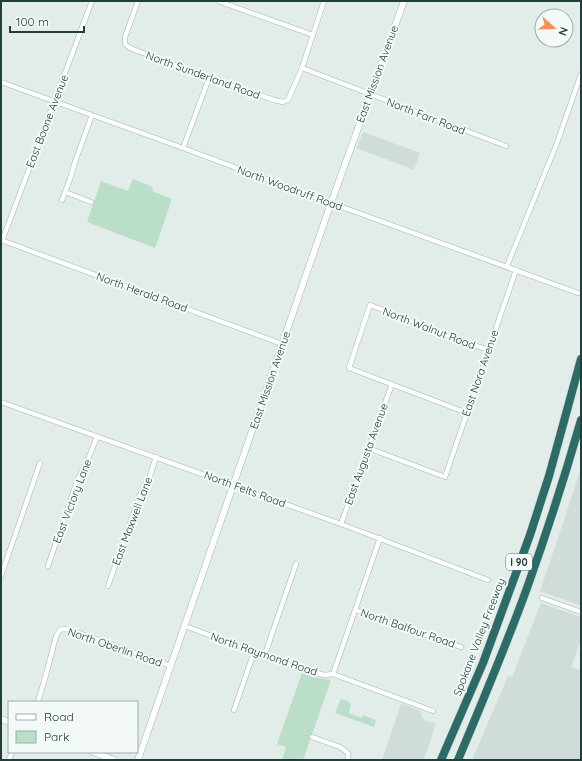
<svg xmlns="http://www.w3.org/2000/svg" width="582" height="761" viewBox="0 0 582 761" font-family="Quicksand,sans-serif">
  <rect width="100%" height="100%" fill="#e2ece9"/>
  <path fill="#d0dcd8" d="M363,132L420,153L414,170L357,148Z
    M581,468V606L540,591L559,535Z
    M541,603L581,617V639L571,667L581,671V760H472L508,676L512,677Z
    M401,704L419,710L420,711L422,717L425,721L436,723L427,751L423,760H382Z"/>
  <path fill="#badec8" d="M133,179L153,187L152,191L172,199L155,248L87,222L101,181L128,191Z
    M302,673L318,678L331,680L303,760H282L286,747L277,744Z
    M341,699L349,702V703L351,704L349,713L361,718L363,715L376,720L374,727L335,713Z"/>
  <g fill="none" stroke-linecap="round" stroke-linejoin="round">
    <defs>
      <path id="street" d="M138,1L125,37V44L130,48L209,78L274,100L283,102L288,100L302,68L324,1
        M218,1L313,35
        M302,68L506,146
        M1,82L183,148L331,203L578,293
        M183,148L209,78
        M65,192L91,202
        M62,200L70,179L75,162L92,115
        M1,240L282,344
        M2,241L92,1
        M507,266L557,143L581,74
        M1,402L341,524L488,580
        M467,413L349,368L370,305L447,335L488,350
        M368,448L445,477L516,270
        M341,524L392,384
        M48,566L77,481L86,464L97,437
        M1,576L40,463
        M108,586L140,495L150,476L156,457
        M542,598L581,612
        M355,610L461,647
        M185,626L254,652L264,657L324,675L333,674L341,677L433,711
        M264,657L296,564
        M333,674L380,538
        M38,702L47,671L56,636L60,630L63,629L71,630L171,666
        M234,710L254,652
        M312,737L340,747L348,753V760
        M9,760L12,752"/>
      <path id="secondary" d="M1,719L9,722
        M93,752L114,760
        M138,760L331,203L404,1"/>
      <path id="highway" d="M441,760L483,663L530,535L549,476L581,359
        M458,760C482,703 506,646 527,588C547,532 565,476 581,420"/>
    </defs>
    <use href="#street" stroke="#a4b4b1" stroke-width="5.5"/>
    <use href="#secondary" stroke="#a0b8b3" stroke-width="7"/>
    <use href="#highway" stroke="#c1c9c8" stroke-width="9"/>
    <use href="#street" stroke="#fff" stroke-width="4.5"/>
    <use href="#secondary" stroke="#fff" stroke-width="6"/>
    <use href="#highway" stroke="#2c6b66" stroke-width="8"/>
  </g>
  <g text-anchor="middle" dominant-baseline="central" stroke-width="4" stroke-linejoin="round" paint-order="stroke">
    <rect fill="#f2f9f6" stroke="#607672" stroke-width="1" x="506" y="554" width="26" height="16" rx="3"/>
    <g font-size="10" font-weight="bold" fill="#213e3a">
      <text x="519" y="562">I 90</text>
    </g>
    <g font-size="11" fill="#213e3a" stroke="#f2f9f6">
      <text transform="translate(377 74) rotate(-70)">East Mission Avenue</text>
      <text transform="translate(203 75) rotate(20)">North Sunderland Road</text>
      <text transform="translate(426 116) rotate(21)">North Farr Road</text>
      <text transform="translate(47 121) rotate(-69)">East Boone Avenue</text>
      <text transform="translate(290 188) rotate(20)">North Woodruff Road</text>
      <text transform="translate(142 292) rotate(20)">North Herald Road</text>
      <text transform="translate(429 328) rotate(21)">North Walnut Road</text>
      <text transform="translate(480 373) rotate(-71)">East Nora Avenue</text>
      <text transform="translate(270 380) rotate(-71)">East Mission Avenue</text>
      <text transform="translate(366 454) rotate(-70)">East Augusta Avenue</text>
      <text transform="translate(245 489) rotate(20)">North Felts Road</text>
      <text transform="translate(72 501) rotate(-69)">East Victory Lane</text>
      <text transform="translate(132 521) rotate(-69)">East Maxwell Lane</text>
      <text transform="translate(408 628) rotate(19)">North Balfour Road</text>
      <text transform="translate(479 637) rotate(-69)">Spokane Valley Freeway</text>
      <text transform="translate(115 647) rotate(19)">North Oberlin Road</text>
      <text transform="translate(264 654) rotate(19)">North Raymond Road</text>
    </g>
  </g>
  <rect width="582" height="761" fill="none" stroke="#213e3a" stroke-width="4"/>
  <rect x="8" y="701" width="130" height="52" fill="#f2f9f6" stroke="#9eaeab"/>
  <rect x="16" y="714" width="20" height="6" fill="#ffffff" stroke="#9eaeab"/>
  <text x="44" y="721" font-size="12" fill="#213e3a">Road</text>
  <rect x="16" y="731" width="20" height="12" fill="#badec8" stroke="#9eaeab"/>
  <text x="44" y="741" font-size="12" fill="#213e3a">Park</text>
  <g transform="translate(554 28) rotate(110)"><circle r="19" fill="#f2f9f6" stroke="#9eaeab"/>
  <path d="M0-3L7 15L0 10L-7 15Z" fill="#f59157"/>
  <text y="-6" font-size="11" font-weight="bold" text-anchor="middle" fill="#213e3a">N</text>
  </g>
  <path d="M10 26v6h74v-6" fill="none" stroke="#213e3a" stroke-width="2"/>
  <text x="16" y="26" font-size="12" fill="#213e3a" stroke="#f2f9f6" stroke-width="3" paint-order="stroke">100 m</text>
</svg>
